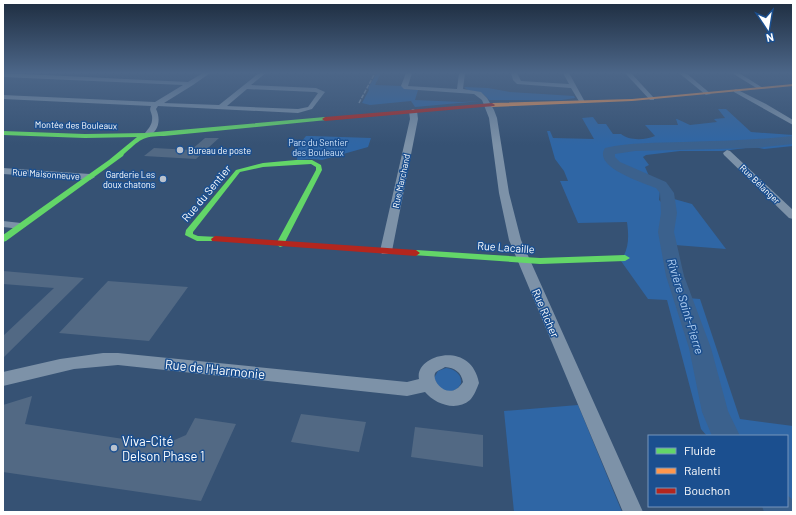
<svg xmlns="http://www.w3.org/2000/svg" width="796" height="515" viewBox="0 0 796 515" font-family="Barlow,sans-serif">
  <rect width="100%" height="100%" fill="#365274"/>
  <path fill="#2f66a5" d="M377,73H381L375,85L401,86L405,89L418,90L415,100L462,102L481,101L415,107L411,101L370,105L362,103L369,90L368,88Z
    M464,87L488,88L510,92L574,96L575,98L562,100H489C479,87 470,94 464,87Z
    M718,109H726L751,132L793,135V146L764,149L754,147L722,151H680L646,155L643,157L649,165L645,167L649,176C638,173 618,169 612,157L614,152L610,149L606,151C605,156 606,162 611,165C626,175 645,177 660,190L659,200L662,203V208L665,212L661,223L664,245L679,301L694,346L704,397L721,436H707L701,429L667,300L648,299L621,261C629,248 629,237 627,222L578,223L560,181H568L564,171L555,159L547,131H550L553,138L594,139L582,118L593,117L598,124H606L613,134H621C629,141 646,140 655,136L645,125H678L676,119H677L690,125L717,122L714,119L725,118Z
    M306,136H312L371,138L368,147L322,160L312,159L297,160L298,146Z
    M674,199L692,204L726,249L675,245C671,228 675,215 674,199Z
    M687,298L700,299L740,419L793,426V512H791L786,506H787V436H733L724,417L706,352Z
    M446,368C454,369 462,374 461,383C457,393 448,392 440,389L434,378L438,371Z
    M578,405L622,512H514L504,411Z"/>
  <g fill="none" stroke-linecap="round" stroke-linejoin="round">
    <path fill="#3b618d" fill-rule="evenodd" d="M793,136V144L756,148L635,151L615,154V157L620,162L666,182L674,193L677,213L674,232L684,276L711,348L728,411L740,436H712L702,412L689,348L666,276L658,232L661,213L660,193L656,188C644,183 592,167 605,148C630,142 657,143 683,142C720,141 756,140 793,136Z
      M787,495L793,500V512H764L762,506H787Z"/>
  </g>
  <path fill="#526984" d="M205,138H219L196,159L144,156L154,148L191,150Z
    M3,271L84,278L3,358V336L54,288L3,284Z
    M108,281L188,287L149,341L59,333Z
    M32,396L25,424L163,445L186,435L195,418L236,424L201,501L3,472V405Z
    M301,414L366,422L359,452L291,442Z
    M415,427L483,435V467L411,457Z"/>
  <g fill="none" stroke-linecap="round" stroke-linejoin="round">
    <path fill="#7d92a8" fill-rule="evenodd" d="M3,73L188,82L203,73H210L193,85L164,103L219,105L259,73H266L251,85L316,88L325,92L312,109L298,113L158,106L156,109C161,119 159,132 148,136L144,134C149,128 153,124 152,116C151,111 149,110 151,106L3,99V95L155,102L183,85L3,77ZM247,89L315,92L318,93L308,107L298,109L227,106Z
      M406,73H412L408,86L457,89L459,73H465L463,89L481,92L487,98L494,110L497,118L509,193L521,240L643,512H623L509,240L499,193L489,118L482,100L474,94L404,89L401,86Z
      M511,73H517L521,81L569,84L563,73H569L585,102L580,103L571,88L517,84L513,80Z
      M625,73H631L654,98V100H650Z
      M679,73H686L711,94L706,95Z
      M732,73H739L763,88L758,89Z
      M736,89L766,104L793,120V125L734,92V90Z
      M413,109L417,111L418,119L392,251L390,254H382L380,251L410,119L409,111Z
      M727,150L730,151L793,210V219L789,218L724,155L723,153Z
      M3,168L90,174L95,177L90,180L3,174Z
      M3,221L21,223L26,226L21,229L3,227Z
      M103,353H118L407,382L419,379C414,355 471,339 479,383C477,388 474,396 470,400C456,412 435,404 425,392L407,396L118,365L74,369L3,386V372L60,359ZM445,367C455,368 461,372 463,382C449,404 429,379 436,372C438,370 443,369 445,367Z"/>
    <path fill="#63d668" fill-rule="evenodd" d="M325,117L327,118V120L164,136C142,136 140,140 124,154L123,156L6,241L3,242V235L109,160L137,137L85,138L3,135V131L85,134L145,133Z
      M296,160H312L321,165L322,170L283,246L280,247L276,244L316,170V167L311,164L263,167L240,172L193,232V234L198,236L218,237L219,239L218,241H197L185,235L186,230L236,170L263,163Z
      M416,250L540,258L625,255L630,258L625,261L540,264L413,255L412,253Z"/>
    <path fill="#ff974d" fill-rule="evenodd" d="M793,84V86L632,101L492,107L489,105L492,103L632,99Z"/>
    <path fill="#b3261e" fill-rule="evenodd" d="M492,103L495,105L494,106L325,121L322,119L325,117Z
      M215,236L416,250L420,253L416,256L212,241L211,239Z"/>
    <path stroke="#7e92a7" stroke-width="1.5" stroke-dasharray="4 1.5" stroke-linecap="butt" d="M359,103L375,73"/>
  </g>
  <linearGradient id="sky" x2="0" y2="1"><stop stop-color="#1e2d40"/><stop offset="0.5" stop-color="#4c6688"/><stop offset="1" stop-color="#4c6688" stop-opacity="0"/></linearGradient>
  <rect width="796" height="145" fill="url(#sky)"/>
  <g fill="#b9c2ce" stroke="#1b4f8f" stroke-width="1.5">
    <circle cx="180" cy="150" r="4"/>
    <circle cx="163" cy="179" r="4"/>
    <circle cx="114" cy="448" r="4"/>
  </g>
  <g text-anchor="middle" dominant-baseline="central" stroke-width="3" stroke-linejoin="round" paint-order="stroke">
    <g font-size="9" fill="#fff" stroke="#1b4f8f">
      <text transform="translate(76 125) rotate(1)">Montée des Bouleaux</text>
      <text transform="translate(46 174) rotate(4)">Rue Maisonneuve</text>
      <text transform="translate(401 181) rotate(-78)">Rue Marchand</text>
      <text transform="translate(760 184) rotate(44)">Rue Bélanger</text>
    </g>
    <g font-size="9" fill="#cfe3fa" stroke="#1b4f8f">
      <text x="318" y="142">Parc du Sentier<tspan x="318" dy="10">des Bouleaux</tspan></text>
    </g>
    <g font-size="9" fill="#fff" stroke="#1b4f8f" text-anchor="start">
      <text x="188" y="150">Bureau de poste</text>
      <text x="155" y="174" text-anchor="end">Garderie Les<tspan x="155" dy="10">doux chatons</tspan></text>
    </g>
    <g font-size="11" fill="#fff" stroke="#1b4f8f">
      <text transform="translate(206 193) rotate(-50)">Rue du Sentier</text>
      <text transform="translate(506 247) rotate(4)">Rue Lacaille</text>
      <text transform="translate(546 313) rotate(67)">Rue Richer</text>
    </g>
    <g font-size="12" font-style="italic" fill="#b5d3f5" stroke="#1b4f8f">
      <text transform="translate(686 306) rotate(73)">Rivière Saint-Pierre</text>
    </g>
    <g font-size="13" fill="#fff" stroke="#1b4f8f">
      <text transform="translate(215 369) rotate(6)">Rue de l'Harmonie</text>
    </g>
    <g font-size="13" fill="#fff" stroke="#1b4f8f" text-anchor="start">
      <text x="122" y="441">Viva-Cité<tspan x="122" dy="15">Delson Phase 1</tspan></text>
    </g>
  </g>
  <rect width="796" height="515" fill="none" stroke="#ffffff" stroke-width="8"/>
  <rect x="648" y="435" width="140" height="72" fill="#1b4f8f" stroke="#7695bc"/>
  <rect x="656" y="448" width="20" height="6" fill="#63d668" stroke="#7695bc"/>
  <text x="684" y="455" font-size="12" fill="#ffffff">Fluide</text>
  <rect x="656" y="468" width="20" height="6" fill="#ff974d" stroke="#7695bc"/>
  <text x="684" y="475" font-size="12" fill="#ffffff">Ralenti</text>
  <rect x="656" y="488" width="20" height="6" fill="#b3261e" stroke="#7695bc"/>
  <text x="684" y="495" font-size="12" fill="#ffffff">Bouchon</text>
  <g transform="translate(768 28) rotate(168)" stroke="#1b4f8f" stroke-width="3" paint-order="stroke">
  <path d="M0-3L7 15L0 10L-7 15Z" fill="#ffffff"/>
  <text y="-6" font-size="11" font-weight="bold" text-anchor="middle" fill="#ffffff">N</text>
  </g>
</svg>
